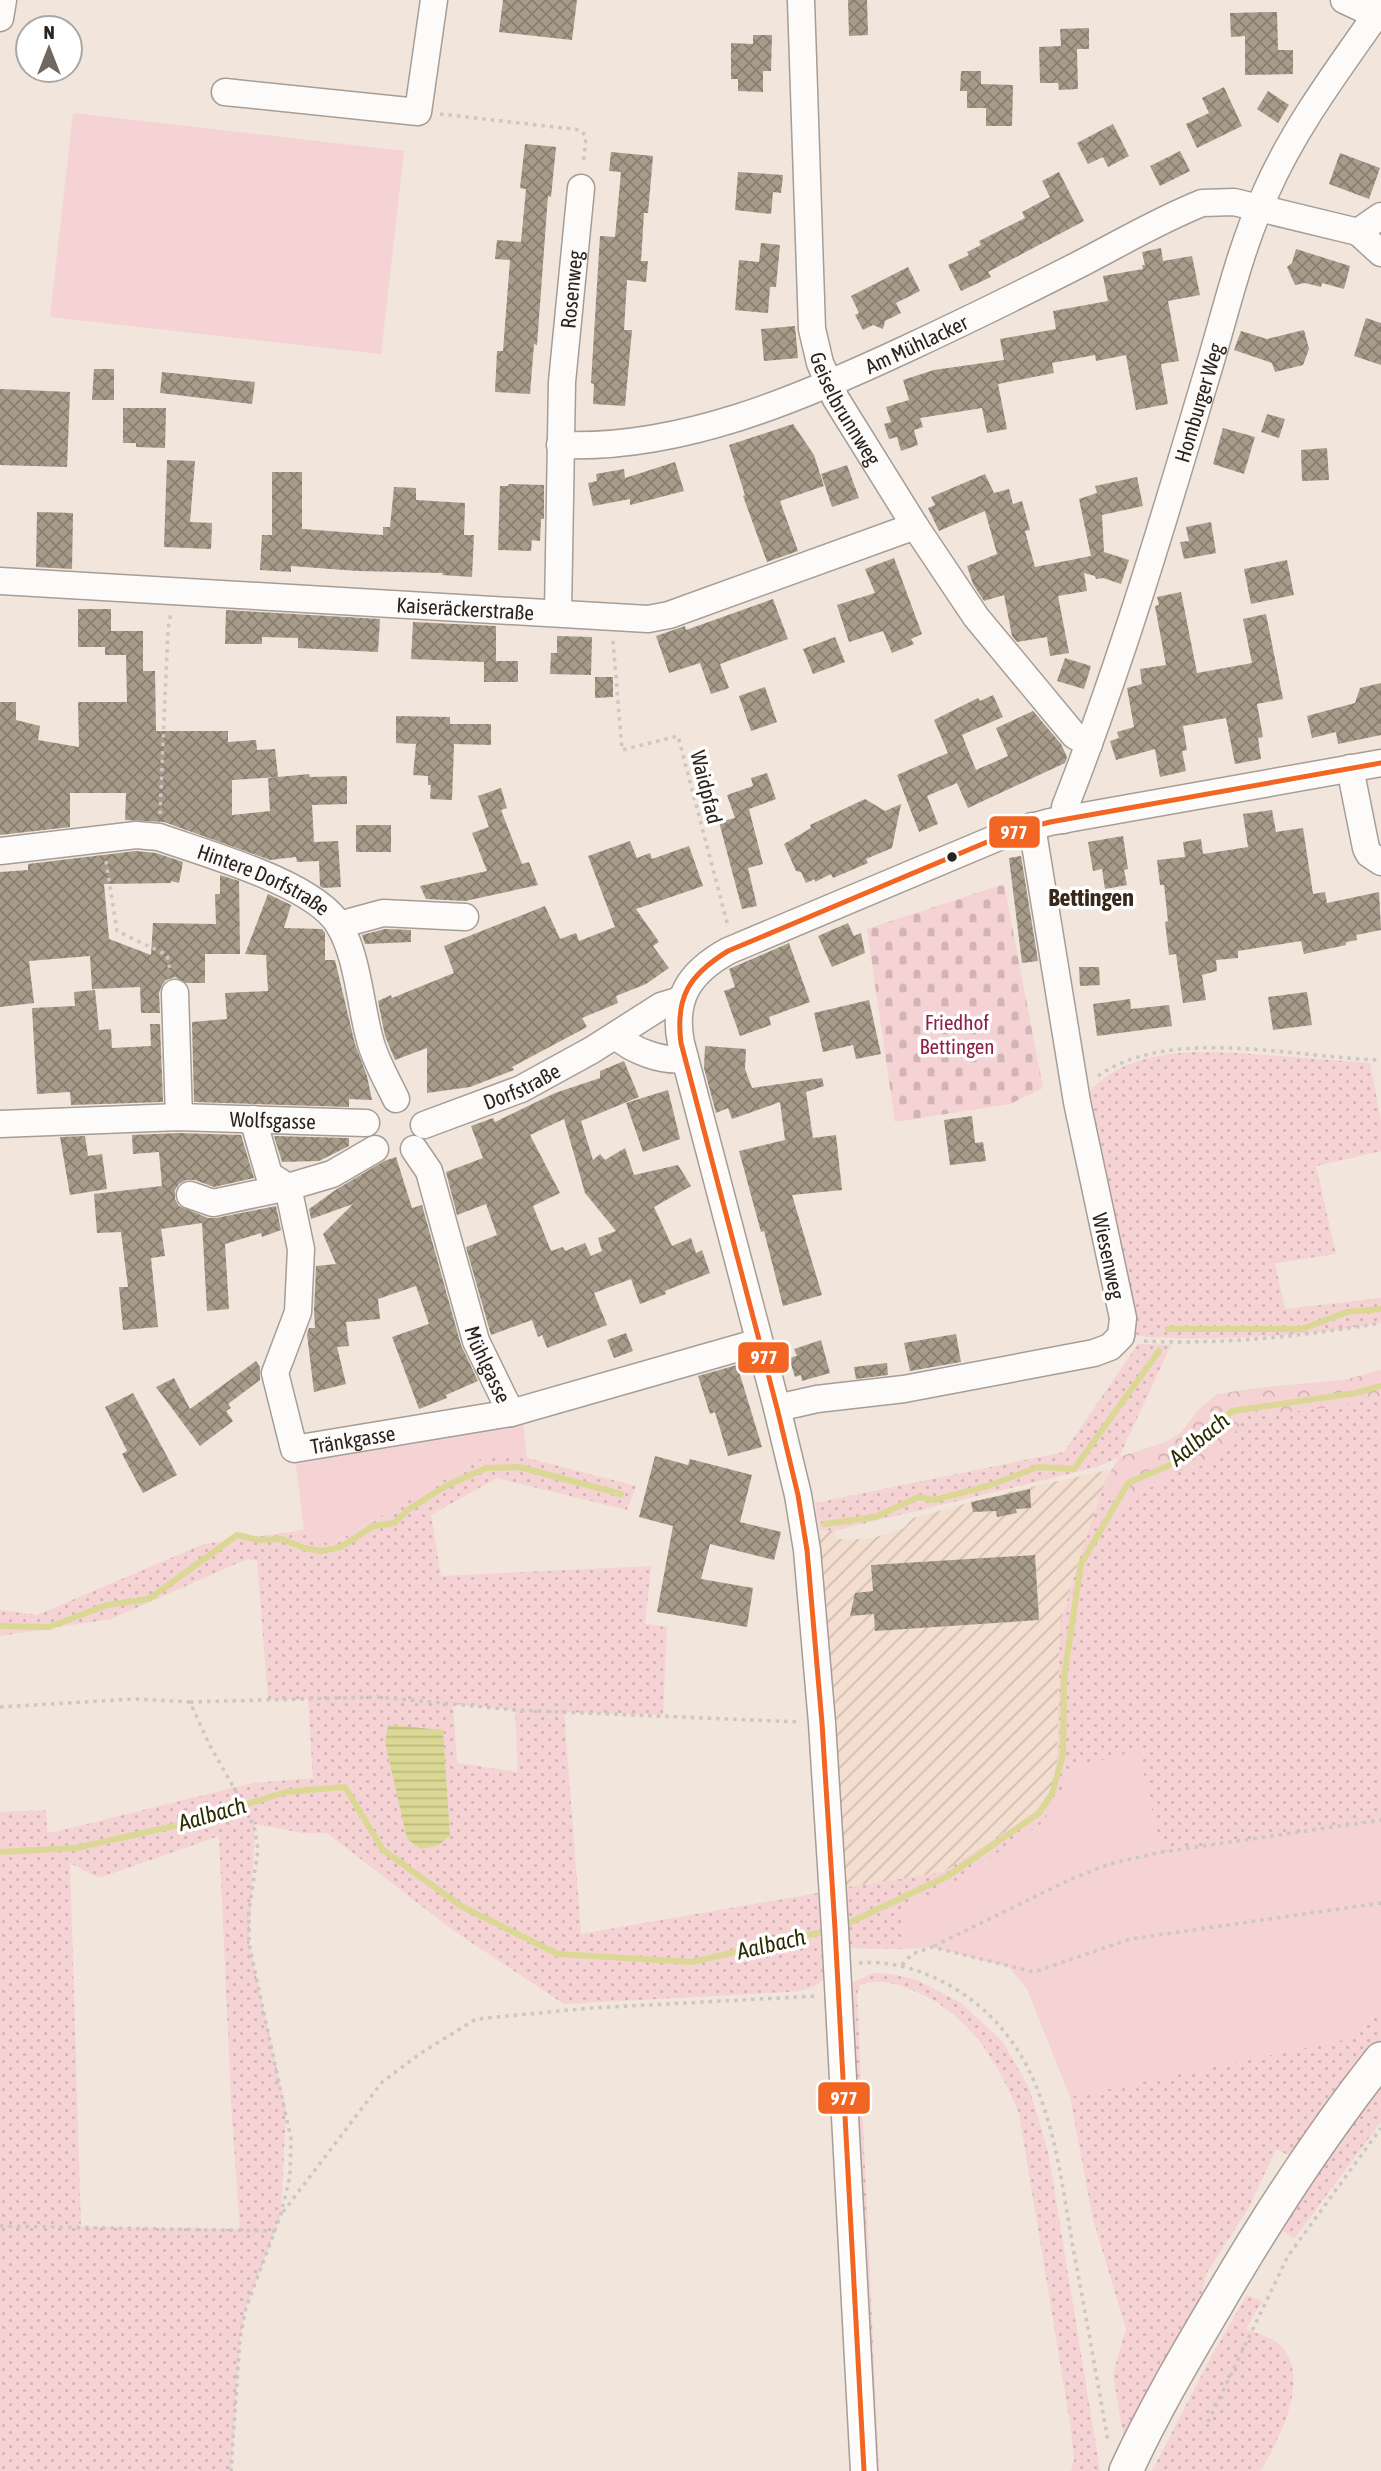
<svg xmlns="http://www.w3.org/2000/svg" width="1381" height="2471" viewBox="0 0 1381 2471" font-family="'Asap Condensed',sans-serif">
  <defs>
    <pattern id="industrial-furrows" width="10" height="10" patternUnits="userSpaceOnUse" patternTransform="scale(1.75)"><rect width="10" height="10" fill="#f3decf"/><path d="M-1 1l2-2M0 10L10 0M9 11l2-2" fill="none" stroke="#d0beb1"/></pattern>
    <pattern id="grass-dots" width="8" height="8" patternUnits="userSpaceOnUse" patternTransform="scale(1.75)"><rect width="8" height="8" fill="#f5d2d3"/><path d="M2 2h.1M6 6h.1" fill="none" stroke="#d2b4b5" stroke-width="1.8" stroke-linecap="round"/></pattern>
    <pattern id="forest-crowns" width="20" height="18" patternUnits="userSpaceOnUse" patternTransform="scale(1.75)"><rect width="20" height="18" fill="#f5d2d3"/><path d="M2 6a3 3 0 1 1 6 0M12 15a3 3 0 1 1 6 0" fill="none" stroke="#d2b4b5"/></pattern>
    <pattern id="cemetery-stones" width="16" height="16" patternUnits="userSpaceOnUse" patternTransform="scale(1.75)"><rect width="16" height="16" fill="#f5d2d3"/><path d="M2 7V4a2 2 0 0 1 4 0v3zM10 15v-3a2 2 0 0 1 4 0v3z" fill="#d2b4b5"/></pattern>
    <pattern id="water-rules" width="6" height="5" patternUnits="userSpaceOnUse" patternTransform="scale(1.75)"><rect width="6" height="5" fill="#dad894"/><path d="M0 2.5h6" fill="none" stroke="#bbb97f"/></pattern>
    <pattern id="building-cross-hatch" width="8" height="8" patternUnits="userSpaceOnUse" patternTransform="scale(1.75)"><rect width="8" height="8" fill="#a79b8a"/><path d="M0 0l8 8M0 8l8-8" fill="none" stroke="#887e70"/></pattern>
  </defs>
  <rect width="100%" height="100%" fill="#f1e5dc"/>
  <path fill="url(#industrial-furrows)" d="M1112,1469L1106,1479L1081,1553L1060,1625L1057,1761L1052,1788L1035,1812L944,1872L842,1888L819,1530L833,1531L837,1539H869L904,1528L913,1518L1013,1491Z"/>
  <path fill="url(#grass-dots)" fill-rule="evenodd" d="M1196,1052L1239,1053L1370,1063L1381,1121V1151L1316,1166L1336,1254L1275,1263L1285,1309L1381,1298V1323C1304,1336 1224,1341 1146,1337L1133,1334L1086,1096C1113,1061 1156,1054 1196,1052Z
    M1138,1344L1171,1345L1119,1457L1097,1467L833,1531L819,1530L815,1503L1064,1452Z
    M1381,1396V1820L1162,1852L1138,1751L1074,1768L1043,1823L951,1884L904,1907L901,1949L844,1948L842,1888L944,1872L1035,1812L1052,1788L1057,1761L1060,1625L1081,1553L1106,1479L1116,1514L1129,1497L1166,1480L1178,1471L1200,1466L1222,1451L1246,1416L1336,1407Z
    M484,1457L527,1458L636,1486L627,1510L497,1478L431,1515L441,1576L651,1566L645,1624L667,1627L663,1715L564,1712L581,1934L824,1892L827,1975C817,1989 804,1990 787,1992L564,2004L454,1931L327,1833H303L255,1824L249,1944L286,2111L281,2214L246,2308L240,2338L231,2471H0V1812L46,1810L47,1832H54L253,1783L313,1778L308,1699L268,1700L257,1560L247,1559L111,1619L0,1636V1610L37,1615L204,1544L304,1530L331,1545ZM453,1704L515,1710L518,1772L457,1763ZM443,1730L450,1836L421,1849L407,1839L385,1742ZM219,1836L232,2118L240,2229L81,2227L70,1863L99,1878Z
    M874,1973L891,1974L917,1980L961,2003L1003,2042L1029,2088L1048,2151L1100,2471H1071L1074,2460L1071,2428L1019,2113C997,2060 968,2012 912,1990C895,1983 878,1978 860,1985L857,1994L879,2471H873L849,1992L851,1983Z
    M1381,2004V2042L1294,2158L1276,2149L1249,2207L1206,2274L1198,2311L1125,2445L1113,2374L1126,2329L1093,2219L1070,2097L1357,2037Z
    M1381,2080V2122L1294,2239L1277,2226Z
    M1247,2295L1262,2301L1246,2329C1256,2333 1268,2336 1276,2342C1315,2372 1279,2440 1260,2471H1152L1212,2355Z"/>
  <path fill="url(#forest-crowns)" d="M1381,1370V1396L1336,1407L1246,1416L1222,1451L1200,1466L1178,1471L1166,1480L1129,1497L1116,1515L1106,1479L1119,1457L1166,1442L1182,1432L1197,1411L1217,1394L1265,1387L1344,1380Z"/>
  <path fill="url(#cemetery-stones)" d="M1004,884L1043,1088L1010,1104L895,1122L867,929Z"/>
  <path fill="#f5d2d3" d="M73,113L404,151L381,354L50,317Z
    M522,1410L527,1458L484,1457L330,1545L304,1530L294,1449Z
    M1138,1750L1162,1852L1381,1820V2004L1357,2037L1070,2097L1027,1989L1009,1967L932,1947L901,1949L904,1907L951,1884L1043,1823L1074,1768Z"/>
  <path fill="url(#water-rules)" d="M388,1725L443,1730L450,1836L437,1846L421,1849L407,1839L385,1742Z"/>
  <g fill="none" stroke-linecap="round" stroke-linejoin="round">
    <path stroke="#dad894" stroke-width="6" d="M1168,1329H1302L1347,1312L1381,1309
      M825,1524L875,1517L918,1497L934,1500L988,1486L1038,1467L1074,1469L1159,1351
      M0,1626L49,1627L107,1605L149,1599L237,1535L259,1540L282,1539L304,1548L321,1551L341,1547L373,1526L394,1523L409,1509L446,1486L486,1468L519,1467L621,1494
      M0,1852L76,1848L178,1825L286,1792L345,1787L383,1850L461,1906L558,1954L692,1962L830,1930
      M840,1927L948,1876L1039,1813L1052,1794L1063,1754L1064,1677L1081,1564L1128,1483L1179,1461L1232,1411L1356,1393L1381,1386"/>
  </g>
  <path fill="url(#building-cross-hatch)" fill-rule="evenodd" d="M503,0H577L572,40L499,32Z
    M848,0H867L868,35L849,36Z
    M1277,12L1278,50H1293V74L1245,75V36L1231,37L1230,13Z
    M1089,28V49H1077L1078,89L1059,90L1058,83H1040L1039,47L1061,46L1060,29Z
    M753,35H772L771,71H763V92L738,91V79H731V43L753,44Z
    M961,71H981V84L1013,85L1012,126H986V108H967V91H960Z
    M1224,87L1242,126L1197,148L1186,124L1209,113L1202,98Z
    M1268,91L1289,105L1278,123L1257,109Z
    M1113,124L1129,156L1108,167L1103,157L1088,164L1077,143Z
    M525,144L556,147L551,197L548,196L537,345L534,344L530,394L495,392L497,351H503L510,260L495,259L497,240L521,242L526,189L520,188Z
    M1180,151L1190,171L1160,186L1150,166Z
    M611,152L653,156L648,213H644L641,261H648L646,282L627,280L624,330H632L625,406L593,404L594,384L591,383L600,236L615,237L621,172L609,171Z
    M1340,153L1380,168L1369,199L1329,184Z
    M738,172L783,175L781,193L773,192L771,214L735,210Z
    M1059,172L1084,221L988,272L991,277L961,291L948,265L969,255L967,252L981,245L979,241L1025,218L1022,212L1050,197L1042,181Z
    M761,243L780,245L776,287H770L768,313L735,310L739,260L759,262Z
    M1161,248L1163,261L1192,256L1200,295L1168,301L1179,361L1161,364L1168,404L1136,410L1126,355L1096,361L1095,355L1052,363L1054,373L998,384L1007,429L987,433L982,408L920,418L923,427L914,430L918,445L901,451L897,437L889,439L884,424L891,422L886,407L909,400L903,380L934,370L1004,360L1000,339L1056,329L1053,311L1108,301L1103,276L1143,269L1142,265H1145L1142,252Z
    M1296,249L1350,266L1344,289L1322,283L1321,287L1305,283L1295,285L1287,267L1292,263Z
    M908,267L920,291L896,303L901,313L885,321L883,329L873,325L863,330L855,315L859,313L851,296Z
    M1366,318L1381,323V365L1354,356Z
    M795,326L798,358L764,361L761,329Z
    M1304,330L1309,349L1303,365L1275,372L1272,363L1234,350L1241,331L1267,339Z
    M94,369H114V400H92Z
    M162,372L255,382L252,404L160,393Z
    M0,389L70,392L67,467L0,465Z
    M123,408H166L165,448L136,447V443H123Z
    M1267,414L1285,419L1279,438L1261,432Z
    M793,424L814,455L824,486L780,501L798,551L767,562L743,496L745,495L729,445Z
    M1223,428L1255,437L1244,474L1213,464Z
    M1327,448L1329,480L1302,481L1301,450Z
    M167,460L195,461L190,522L212,523L211,549L164,547Z
    M675,462L684,491L630,505V499L593,506L588,483L597,481L596,474L624,469L625,478Z
    M847,465L859,498L832,507L821,474Z
    M272,472H302V529L383,535V527H390L394,487L416,488V500L465,503L464,535H474L472,577L442,575L443,573L358,571L291,566V572L260,570L262,535H272Z
    M985,474L994,493L1009,489L1013,504L1022,501L1030,530L1025,531L1035,567L1091,556L1079,499L1097,493L1095,486L1137,477L1143,506L1102,515L1104,552L1129,560L1121,584L1103,578L1096,579L1095,576L1084,573L1087,591L1058,596L1069,653L1050,656L1047,637L1017,642L1012,636L1004,595L984,601L973,584L967,566L997,554L985,511L939,531L928,508L935,505L931,497Z
    M509,484L544,485V519H541L540,541L532,540L531,551L498,550L500,486H508Z
    M37,512L73,513L72,569L36,567Z
    M1211,522L1216,553L1184,559L1180,542L1189,541L1186,527Z
    M894,558L922,634L911,639L914,644L892,653L883,631L849,642L837,605L875,593L865,569Z
    M1287,560L1294,595L1251,604L1244,569Z
    M1181,592L1197,673L1252,663L1243,619L1266,614L1283,699L1257,704L1263,737L1258,738L1261,759L1235,764L1226,718L1183,726L1187,750L1182,751L1186,771L1160,777L1155,749L1116,760L1110,741L1119,738L1117,732L1134,727L1127,688L1142,684L1140,669L1166,665L1155,606L1159,605L1157,597Z
    M773,599L788,639L720,664L729,688L711,694L700,663L669,673L656,636L685,626L686,630Z
    M78,609H111V631H143V671H155L156,731H228V742L256,740L257,750L275,749L278,777L309,774L310,777L347,776V804L312,805L314,842L338,841L341,887L323,888L320,886L319,861L297,862L296,857L270,860L164,822L125,820L126,793H70V827L0,835V702H16V720L40,726L38,740L79,747L78,702H127L126,655H105V647H78ZM268,777L270,811L232,815V780L278,777Z
    M226,610L380,619L378,652L298,648V638L262,637V644H225Z
    M413,622L496,626V661H518V682H484V662L411,659Z
    M557,636L592,637L591,675L550,674L551,653H557Z
    M835,637L845,662L813,674L803,649Z
    M1065,658L1091,666L1084,689L1057,681Z
    M595,677H613V697L595,698Z
    M1381,683V735L1338,744L1336,732L1312,738L1307,716L1355,703L1360,688Z
    M765,687L777,722L751,731L739,696Z
    M993,695L1003,717L962,735L976,770L1008,756L996,728L1033,711L1061,744L1067,757L1065,763L968,808L957,783L927,796L938,824L919,832L897,775L948,753L934,720L978,698L980,701Z
    M396,716L450,717V724H491V745L454,744L452,800L430,799L431,785H428V776L413,775L416,744L396,743Z
    M767,773L776,799L749,809L763,864L748,868L757,906L742,909L719,822L735,818L727,795L753,786L751,778Z
    M501,788L507,808L501,810L522,864L529,862L538,885L465,901L426,899L420,886L487,871L472,833L489,827L478,796Z
    M865,799L885,811L901,804L892,848L866,859L868,863L833,878L831,874L815,882V879L806,883L801,872L796,871L784,844L811,828L810,825Z
    M1272,810L1276,832L1303,828L1313,894L1325,892L1327,903L1379,892L1381,930L1356,935L1357,940L1346,942V945L1304,954L1301,941L1238,951V958L1216,960L1217,971L1202,975L1206,1000L1183,1003L1176,954L1169,955L1165,922L1168,921L1164,885H1160L1157,860L1185,857L1183,842L1201,839L1203,854L1248,847L1243,814Z
    M356,825H391V852H356Z
    M1123,836L1128,869L1124,870L1127,885L1105,889L1102,869L1093,871L1088,842Z
    M630,841L637,858L650,853L652,859L689,846L703,886L636,909L659,942L653,946L669,968L646,984L616,996L618,1003L582,1018L587,1027L512,1067L514,1070L470,1087L427,1093V1048L395,1060L385,1036L378,1001L391,995L392,998L454,973L444,946L545,906L560,939L576,933L579,941L615,927L588,856Z
    M136,851L156,853L183,862L179,883L171,881V883L104,884L109,939L151,955L153,923L216,924L215,894H220V875L239,881L240,954H205V983H186L175,977L166,980L162,985L159,993L160,1013H141L140,987L92,989L90,956L29,961L34,1003L0,1007V872L28,870V864Z
    M1021,856L1038,961L1022,963L1009,858Z
    M268,894L291,905L284,928L322,929L325,933V960H335L355,1044L367,1076L372,1100L349,1099V1107L194,1102L192,1022L227,1019L225,993L268,991L266,955L245,954Z
    M848,923L854,936L861,933L865,953L832,967L818,936Z
    M385,929L411,930V942L365,944L362,935Z
    M789,943L810,1002L769,1017L771,1025L740,1036L724,991L735,987L729,969Z
    M1079,967H1099L1100,985L1080,986Z
    M95,990L99,1030L111,1029L112,1048L151,1046L150,1024H160L163,1102L71,1105L70,1092L37,1094L32,1008L75,1006L74,992Z
    M1307,992L1312,1025L1273,1030L1268,997Z
    M1130,999L1131,1009L1169,1005L1172,1026L1097,1036L1093,1004Z
    M869,1000L881,1054L856,1059L853,1045L823,1052L814,1013Z
    M705,1046L746,1049L745,1069L752,1088L822,1078L824,1086L806,1092L813,1138L836,1135L842,1190L792,1195L822,1295L783,1306L764,1231L761,1232L739,1151L785,1140L780,1102L732,1119L728,1108L716,1113L704,1068Z
    M624,1061L639,1097L581,1121L593,1160L600,1154L605,1160L625,1148L634,1175L678,1165L691,1186L654,1207L672,1246L691,1238L696,1253L702,1250L710,1273L665,1291L666,1294L640,1304L631,1279L594,1293L607,1325L547,1348L542,1335L538,1337L532,1320L491,1335L466,1247L497,1235L486,1204L457,1215L446,1172L483,1158L471,1126L493,1118L495,1122L555,1093L600,1078V1071ZM564,1119L585,1193L616,1231L598,1238L602,1251L591,1256L585,1243L565,1251L563,1247L551,1251L533,1206L560,1193L530,1135Z
    M668,1090L680,1139L643,1152L626,1103Z
    M972,1116L975,1143L983,1142L986,1161L950,1165L944,1120Z
    M179,1133L241,1135L254,1178L214,1187L195,1180H186L179,1184L175,1190V1199L179,1206L208,1218H216L276,1206L281,1230L262,1237L261,1233L225,1244L229,1309L207,1311L202,1223L161,1229L165,1256L151,1258L158,1327L123,1330L119,1287H128L121,1232L97,1233L94,1194L162,1186L159,1152L133,1154L132,1135Z
    M85,1136L88,1156L102,1154L107,1189L70,1195L60,1137Z
    M274,1136L349,1138V1146L319,1161L282,1162Z
    M396,1157L412,1208L422,1205L461,1345L478,1381L446,1395L447,1398L419,1409L392,1337L429,1324L416,1286L378,1299L380,1319L346,1322L349,1346L337,1347L346,1384L314,1392L307,1334L309,1328H315L314,1311L316,1266L336,1264L323,1234L353,1204L311,1219L309,1209L337,1189L384,1161Z
    M626,1333L633,1351L614,1358L607,1340Z
    M956,1334L961,1362L910,1371L904,1343Z
    M821,1340L830,1373L802,1381L801,1375L795,1377L789,1358L797,1356L794,1349Z
    M256,1361L260,1367V1380L228,1404L231,1408L226,1411L233,1421L200,1446L156,1387L174,1378L190,1409Z
    M887,1363L888,1375L856,1379L854,1367Z
    M737,1365L762,1447L728,1456L715,1412L710,1414L698,1376Z
    M133,1393L177,1475L143,1493L122,1454L127,1451L105,1407Z
    M655,1456L688,1465L690,1459L752,1475L740,1522L781,1532L774,1560L710,1544L701,1579L753,1588L747,1627L657,1612L673,1526L639,1517Z
    M1030,1489L1031,1508L1016,1509L1017,1513L997,1517L996,1511L973,1512L971,1502Z
    M1035,1555L1039,1620L875,1631L874,1614L850,1616L855,1593L873,1591L871,1565Z"/>
  <g fill="none" stroke-linecap="round" stroke-linejoin="round">
    <defs>
      <g id="minor">
        <path id="s1" d="M801,0L812,329L820,363L836,399L915,526L976,617L1074,735L1089,744"/>
        <path d="M1344,0L1376,15"/>
        <path d="M0,18L3,0"/>
        <path d="M225,92L418,112L434,0"/>
        <path d="M1381,216L1358,232L1381,253"/>
        <path id="s2" d="M560,445C680,450 799,399 906,349C964,322 1021,294 1078,265C1119,244 1159,220 1202,203L1234,202L1358,232"/>
        <path id="s3" d="M0,581L648,619L669,615L915,526"/>
        <path id="s4" d="M558,613L562,382L581,188"/>
        <path d="M1350,768L1366,848L1369,854L1381,862"/>
        <path id="s5" d="M1064,820L1065,807C1119,669 1162,526 1204,384C1224,320 1238,253 1266,192C1295,126 1340,67 1381,8"/>
        <path id="s6" d="M0,851L136,835L159,837C206,854 314,883 339,925C358,957 360,1004 370,1040C375,1060 387,1080 396,1099"/>
        <path d="M339,925L383,913L465,917"/>
        <path d="M175,993L179,1117"/>
        <path d="M616,1036C633,1051 662,1062 685,1059"/>
        <path id="s7" d="M0,1124L179,1117L366,1123"/>
        <path id="s8" d="M424,1125L521,1089L592,1050L661,1006L681,1000"/>
        <path id="s9" d="M375,1149L332,1174L288,1187L301,1249L298,1312L275,1373L294,1449L511,1413"/>
        <path id="s10" d="M414,1149L429,1171L476,1341L511,1413L759,1342"/>
        <path d="M190,1195L213,1203L288,1187L269,1175L253,1119"/>
        <path d="M777,1408L817,1399L904,1389L1094,1353L1110,1347L1121,1336L1123,1318L1077,1102L1032,826"/>
        <path d="M864,2471L835,1929L822,1723L807,1550L798,1495L777,1408L681,1043C672,998 690,972 728,951L1006,834L1050,822L1381,763"/>
      </g>
      <path id="major" d="M1126,2471C1152,2414 1183,2361 1215,2307C1265,2221 1319,2137 1381,2059"/>
    </defs>
    <use href="#minor" stroke="#a69d96" stroke-width="29"/>
    <use href="#major" stroke="#a69d96" stroke-width="36"/>
    <path stroke="#cbc7c3" stroke-width="3.5" stroke-dasharray="3.5 5" stroke-linecap="butt" d="M440,114L581,130L586,137L583,165
      M613,641L622,750L678,736L728,926
      M160,814L168,629L171,612
      M106,861L117,931L167,955L170,970
      M1098,1076C1171,1025 1295,1058 1381,1060
      M1144,1341C1224,1345 1303,1336 1381,1323
      M190,1702L378,1697L515,1710L799,1722
      M0,1707L136,1699L190,1702L209,1744L247,1811L255,1830L258,1850L249,1911V1944L291,2139L290,2176L281,2214L246,2308L240,2338L231,2471
      M934,1946L1069,1880L1109,1864L1162,1852L1381,1820
      M859,1963C893,1960 925,1971 954,1988C1050,2046 1056,2154 1074,2253C1086,2316 1097,2379 1108,2441
      M902,1965L912,1954L932,1947L1034,1972L1130,1939L1381,1903
      M283,2212L382,2082L421,2053L476,2019L591,2008L817,1996
      M0,2226L276,2231
      M1208,2422L1288,2256L1381,2128"/>
    <use href="#minor" stroke="#fdfbfa" stroke-width="26"/>
    <use href="#major" stroke="#fdfbfa" stroke-width="33"/>
    <defs>
      <path id="bus-1" d="M864,2471L835,1929L822,1723L807,1550L798,1495L777,1408L681,1043C675,997 689,975 728,951L1006,834L1050,822L1381,763"/>
    </defs>
    <use href="#bus-1" stroke="#fff" stroke-width="10"/>
    <use href="#bus-1" stroke="#f26522" stroke-width="5"/>
  </g>
  <circle fill="#2b231d" stroke="#fff" stroke-width="2.5" cx="952" cy="857" r="6"/>
  <g text-anchor="middle" dominant-baseline="central" stroke-width="7" stroke-linejoin="round" paint-order="stroke">
    <g font-size="21" fill="#2b231d" stroke="#fff">
      <text stroke="none"><textPath href="#s4" startOffset="324">Rosenweg</textPath></text>
      <text stroke="none"><textPath href="#s2" startOffset="374">Am Mühlacker</textPath></text>
      <text stroke="none"><textPath href="#s5" startOffset="439">Homburger Weg</textPath></text>
      <text stroke="none"><textPath href="#s1" startOffset="416">Geiselbrunnweg</textPath></text>
      <text stroke="none"><textPath href="#s3" startOffset="466">Kaiseräckerstraße</textPath></text>
      <text transform="translate(707 787) rotate(76)">Waidpfad</text>
      <text stroke="none"><textPath href="#s6" startOffset="273">Hintere Dorfstraße</textPath></text>
      <text stroke="none"><textPath href="#s8" startOffset="105">Dorfstraße</textPath></text>
      <text stroke="none"><textPath href="#s7" startOffset="273">Wolfsgasse</textPath></text>
      <text transform="translate(1109 1256) rotate(78)">Wiesenweg</text>
      <text stroke="none"><textPath href="#s10" startOffset="229">Mühlgasse</textPath></text>
      <text stroke="none"><textPath href="#s9" startOffset="425">Tränkgasse</textPath></text>
    </g>
    <g font-size="21" fill="#8e2042" stroke="#fff">
      <text x="957" y="1022">Friedhof<tspan x="957" dy="24">Bettingen</tspan></text>
    </g>
    <g font-size="23" font-style="italic" fill="#2c2c03" stroke="#fff">
      <text transform="translate(1199 1439) rotate(-39)">Aalbach</text>
      <text transform="translate(212 1814) rotate(-16)">Aalbach</text>
      <text transform="translate(771 1944) rotate(-13)">Aalbach</text>
    </g>
    <g font-size="24" font-weight="bold" fill="#38281c" stroke="#fff">
      <text x="1091" y="897">Bettingen</text>
    </g>
  </g>
  <g stroke="#fff" stroke-width="2.5">
    <rect x="988" y="815" width="53" height="34" rx="7" fill="#f26522"/>
    <rect x="737" y="1341" width="53" height="33" rx="7" fill="#f26522"/>
    <rect x="817" y="2081" width="54" height="34" rx="7" fill="#f26522"/>
  </g>
  <g font-size="19" text-anchor="middle" font-weight="bold" fill="#fff">
    <text x="1014" y="839">977</text>
    <text x="764" y="1364">977</text>
    <text x="844" y="2105">977</text>
  </g>
  <g transform="translate(49 49)"><circle r="33" fill="#ffffff" stroke="#aaa7a5" stroke-width="2"/>
  <path d="M0-5L12 26L0 18L-12 26Z" fill="#706760"/>
  <text y="-10" font-size="19" font-weight="bold" text-anchor="middle" fill="#2b231d">N</text>
  </g>
</svg>
